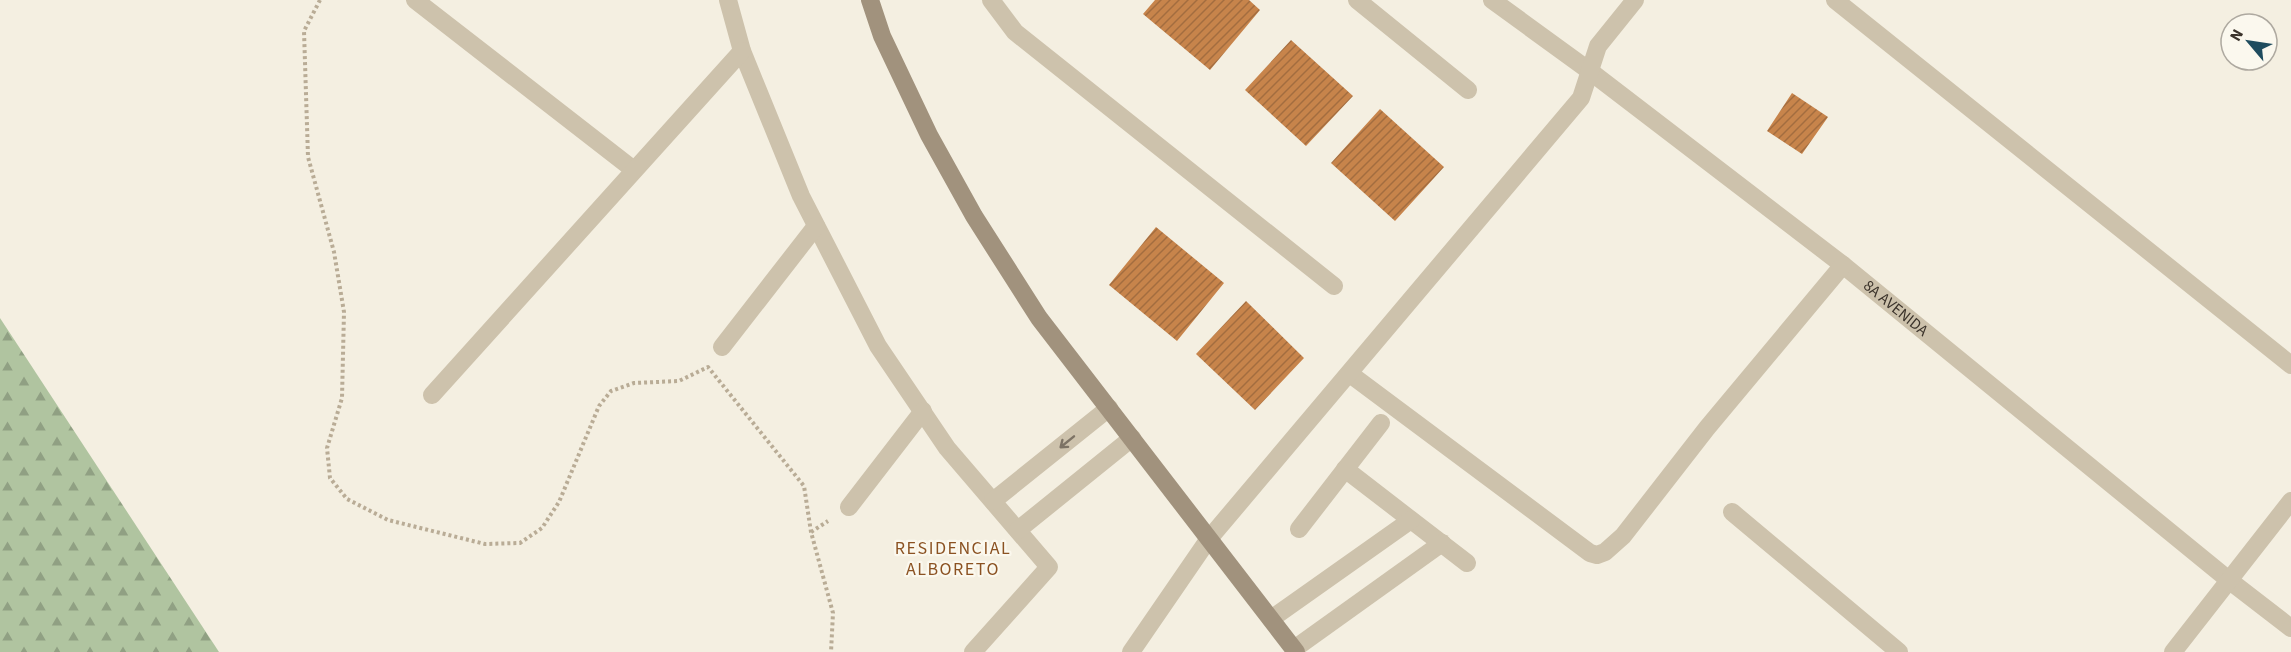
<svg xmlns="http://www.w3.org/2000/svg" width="2291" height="652" viewBox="0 0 2291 652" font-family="'Source Sans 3',sans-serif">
  <defs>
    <pattern id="forest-firs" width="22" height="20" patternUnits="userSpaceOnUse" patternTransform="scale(1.5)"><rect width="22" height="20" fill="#b0c4a0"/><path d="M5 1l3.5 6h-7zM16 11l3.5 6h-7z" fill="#90a083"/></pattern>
    <pattern id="building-hatch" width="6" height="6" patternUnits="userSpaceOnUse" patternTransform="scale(1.5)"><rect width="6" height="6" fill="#c7844b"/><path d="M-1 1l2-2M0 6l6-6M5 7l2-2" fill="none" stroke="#a36d3f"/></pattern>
  </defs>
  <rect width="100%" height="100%" fill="#f4efe1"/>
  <path fill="url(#forest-firs)" d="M0,318L219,652H0Z"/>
  <path fill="url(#building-hatch)" d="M1155,0H1249L1260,10L1210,70L1143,14Z
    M1291,40L1353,96L1306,146L1245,90Z
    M1792,93L1828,117L1802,154L1767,131Z
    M1380,109L1444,167L1395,221L1331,163Z
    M1156,227L1224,283L1177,341L1109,285Z
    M1246,301L1304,358L1255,410L1196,354Z"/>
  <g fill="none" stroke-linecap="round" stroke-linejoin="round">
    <path stroke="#b9ac96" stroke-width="4" stroke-dasharray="3 3" stroke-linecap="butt" d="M320,0L304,31L308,157L334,252L344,312L342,398L327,448L330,478L347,499L388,520L485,544L520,543L542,528L559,502L599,406L611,391L634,383L679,381L708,367L804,486L811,532L833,613L831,652
      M811,532L828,521"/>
    <g stroke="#cdc2ac" stroke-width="18">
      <path d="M415,0L634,170"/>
      <path d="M728,0L742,51L801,196L878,346L947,448L1049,567L973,652"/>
      <path d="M991,0L1015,32L1334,286"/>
      <path d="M1357,0L1468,90"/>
      <path id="s1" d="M1492,0L1591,72L1843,265L2230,581L2291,628"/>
      <path d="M1835,0L2291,365"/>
      <path d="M722,347L816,226"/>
      <path d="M1350,374L1590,553L1597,555L1605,552L1623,536L1707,428L1843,265"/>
      <path d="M432,395L742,51"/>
      <path d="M1345,469L1467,563"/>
      <path d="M993,501L1109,408"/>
      <path d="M849,507L923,411"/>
      <path d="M1732,512L1899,652"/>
      <path d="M1299,529L1381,423"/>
      <path d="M1018,530L1132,438"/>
      <path d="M1271,619L1411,520"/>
      <path d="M1294,649L1442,543"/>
      <path d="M1131,652L1208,540L1581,98L1598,46L1635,0"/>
      <path d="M2173,652L2291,501"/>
    </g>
    <path stroke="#a1927d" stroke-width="18" d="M870,0L882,36L929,135L974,216L1039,318L1296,652"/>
  </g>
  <defs><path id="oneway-shaft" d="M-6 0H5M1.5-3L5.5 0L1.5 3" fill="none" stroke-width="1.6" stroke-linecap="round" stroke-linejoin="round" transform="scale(1.5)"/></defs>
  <use stroke="#7d7365" href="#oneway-shaft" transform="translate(1067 442) rotate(141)"/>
  <g text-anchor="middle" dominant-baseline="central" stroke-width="4.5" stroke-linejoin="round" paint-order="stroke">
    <g font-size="16" fill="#3b332b" stroke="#fbf8ee">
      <text stroke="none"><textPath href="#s1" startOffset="508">8A AVENIDA</textPath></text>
    </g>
    <g font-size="18" letter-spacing="1.5" fill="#8b5222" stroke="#fbf8ee">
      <text x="953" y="548">RESIDENCIAL<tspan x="953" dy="21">ALBORETO</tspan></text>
    </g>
  </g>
  <g transform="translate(2249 42) rotate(299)"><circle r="28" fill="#fbf8ee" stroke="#aea9a0" stroke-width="1.5"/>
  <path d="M0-4.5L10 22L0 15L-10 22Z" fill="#1f4c5e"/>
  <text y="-9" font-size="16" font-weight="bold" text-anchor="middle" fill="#3b332b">N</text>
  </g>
</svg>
